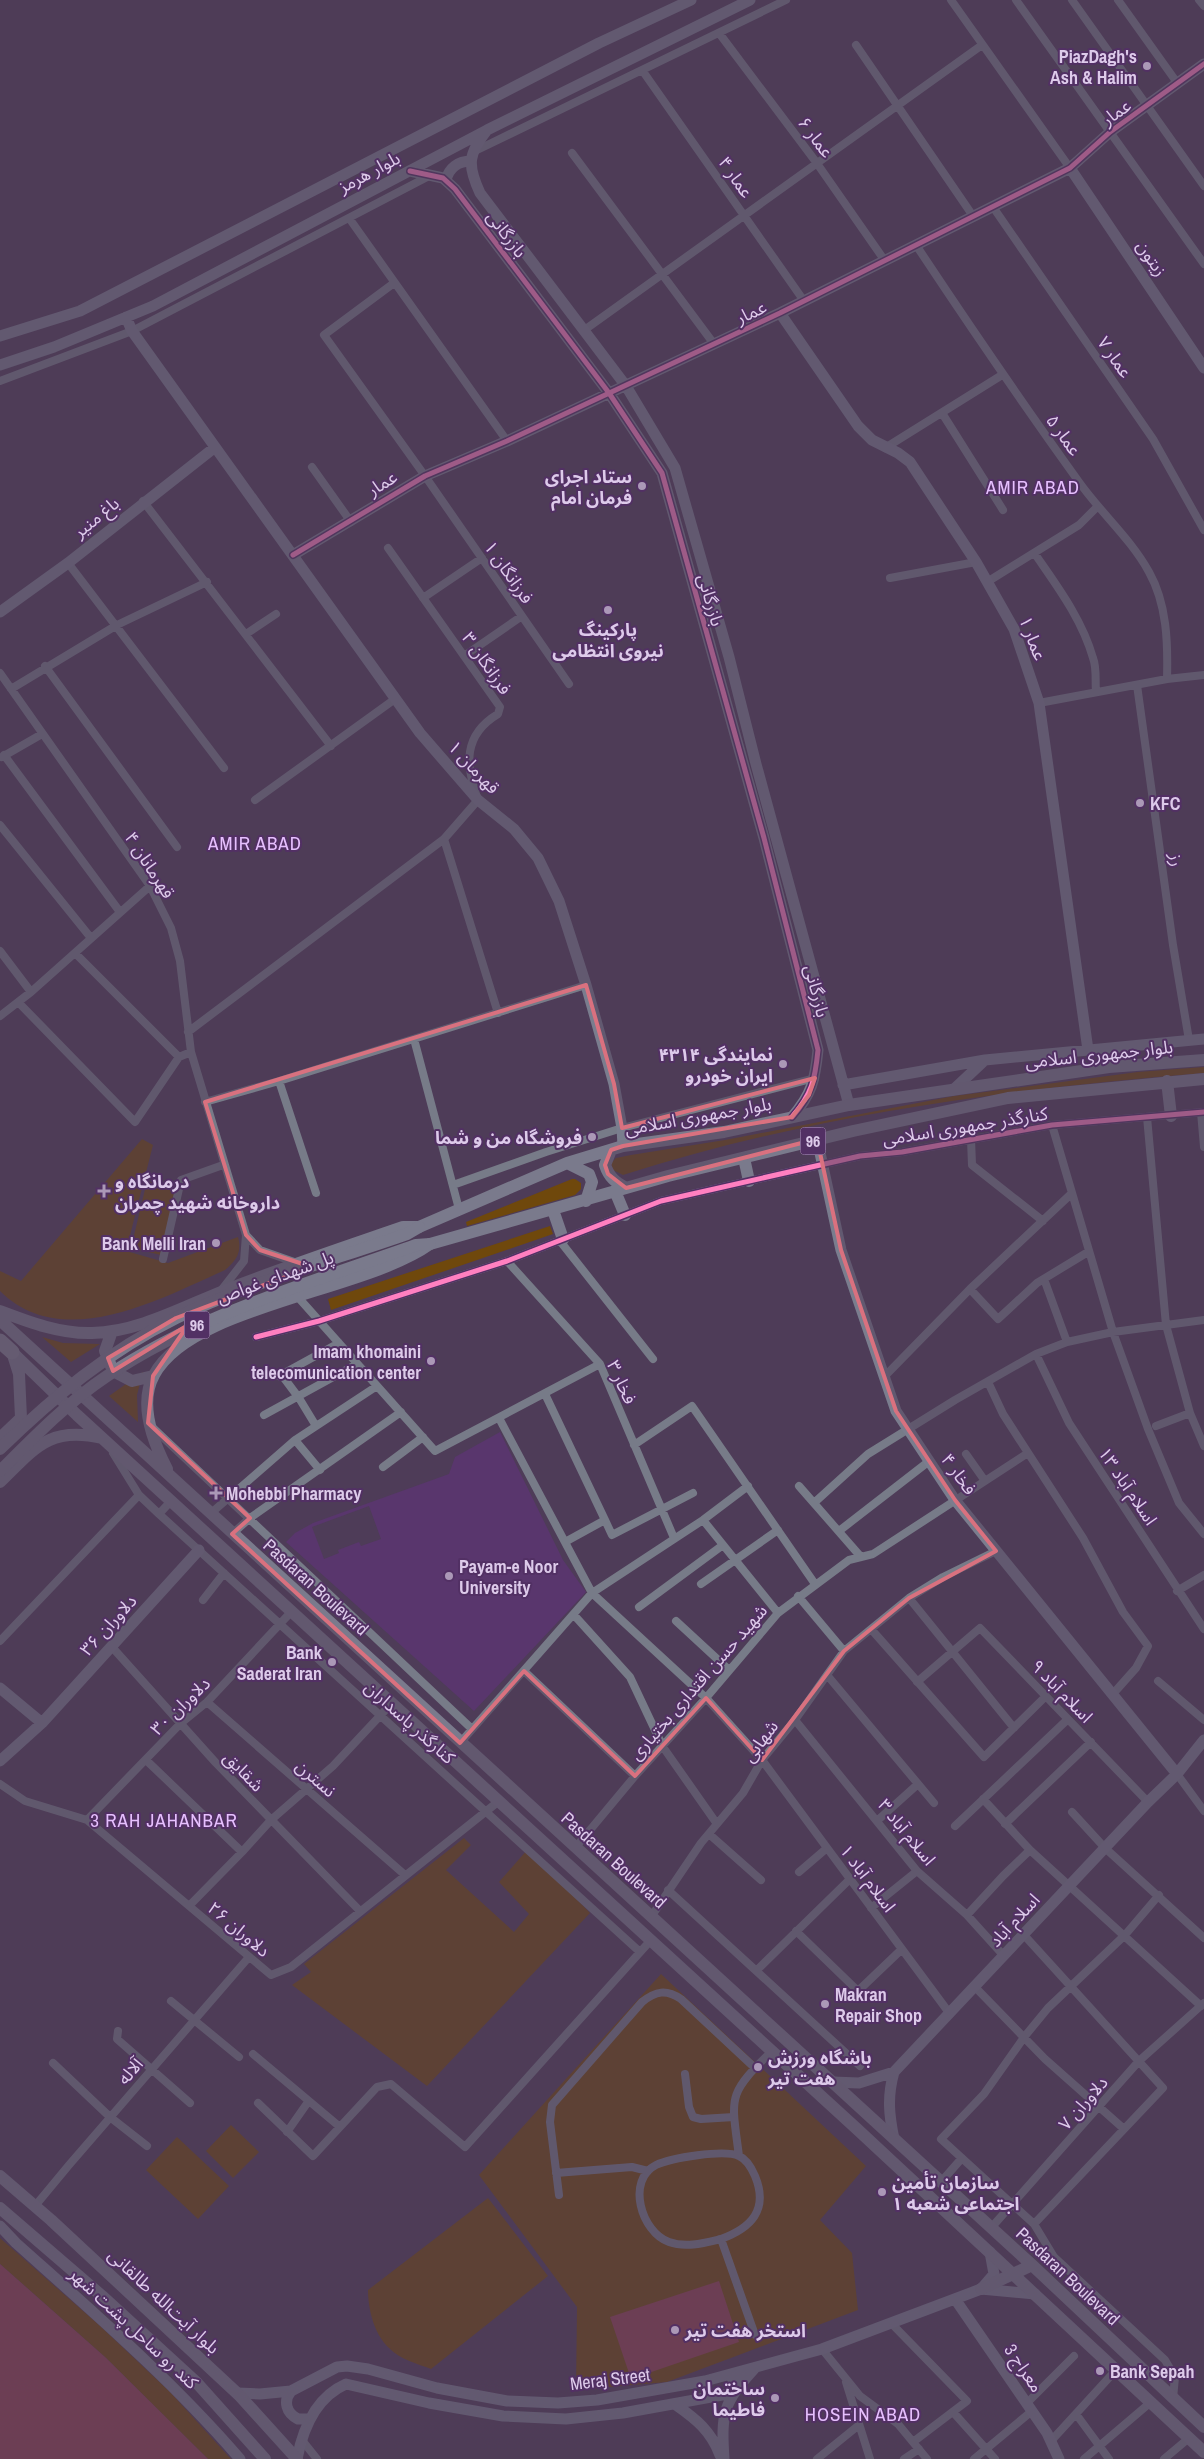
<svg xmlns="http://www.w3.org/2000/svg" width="1204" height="2459" viewBox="0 0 1204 2459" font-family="'Archivo Narrow','Noto Sans Arabic',sans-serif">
  <rect width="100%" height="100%" fill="#4e3c58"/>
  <path fill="#59366d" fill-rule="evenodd" d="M500,1432L563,1560L586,1592L474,1711L286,1542L295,1533L313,1523L449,1474L455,1457ZM369,1506L381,1539L361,1546L359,1542L338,1550L339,1553L324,1559L312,1527Z"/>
  <path fill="#6f480c" d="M1204,1067V1073C1009,1089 810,1115 623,1175L613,1170L611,1163L616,1158L631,1155L725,1140L954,1096L1138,1072Z
    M142,1139L153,1145L126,1251L168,1263L238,1237C242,1252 237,1260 225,1270C160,1299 62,1353 0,1291V1271L21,1281Z
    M572,1179H575L581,1183V1189L575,1195L467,1226L466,1222Z
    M147,1181L177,1189L161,1255L131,1248Z
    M550,1226L553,1234L331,1310L328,1299Z
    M42,1337L63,1343L100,1344L71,1362Z
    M143,1372L137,1395L138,1422L109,1396Z
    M464,1838L471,1845L446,1870L514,1932L529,1914L499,1882L528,1849L590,1913L427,2086L292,1985L311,1972L304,1964Z
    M661,1974L866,2166L820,2220L852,2253L858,2310L667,2382L576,2390L577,2307L479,2175Z
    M231,2125L259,2152L233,2178L206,2151Z
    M177,2137L229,2186L198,2219L146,2170Z
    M488,2198L548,2276L431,2369C418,2364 399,2359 389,2348C374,2334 368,2309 368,2290Z
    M0,2238L99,2325L170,2392L231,2459H208L105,2357L0,2264Z"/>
  <path fill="#904151" d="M0,2264L105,2357L208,2459H0Z
    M719,2281L739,2342L631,2379L610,2317Z"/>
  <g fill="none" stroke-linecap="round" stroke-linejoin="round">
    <path stroke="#777b88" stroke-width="8" d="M951,0L1070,168
      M1016,0L1204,264
      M1072,0L1204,186
      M1118,0L1178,84
      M1199,0L1204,6
      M719,33L816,162L885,261
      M856,45L973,216
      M642,70L804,301
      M473,152L786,0
      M572,153L714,344
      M993,207L1153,439L1204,530
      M349,218L507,441
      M916,245C969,325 1023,404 1079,482C1101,513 1131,539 1149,572C1167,604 1168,643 1167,679
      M394,283L324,335L425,476L569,684
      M583,331L982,45
      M0,381L132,331L431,175
      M942,413L1003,510
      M885,448L1002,375
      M312,467L351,522
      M143,501L331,746
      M1035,554C1057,586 1082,619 1093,658C1097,668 1095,681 1096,692
      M68,563L224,768
      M890,578L976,562
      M987,582L1079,525L1097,507
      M423,598L482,558
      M246,634L276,614
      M464,656L522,616
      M45,666L177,847
      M0,673L150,886L171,928L180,961L191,1052L246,1235L244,1261L223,1288
      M1137,685L1173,945L1189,1040
      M11,689L117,625L207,582
      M1039,703L1167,679L1204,675
      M4,755L120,912
      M2,757L42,734
      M255,800L395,699
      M0,825L91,938
      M444,839L498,1013
      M0,951L31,992
      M75,953L179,1057
      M18,1002L135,1122L179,1057L191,1052
      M0,1016L31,992L150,886
      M188,1032L444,839L478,800C465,765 463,735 498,714L500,707L388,548
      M414,1039L459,1209
      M279,1081L316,1193
      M205,1102L279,1081L586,985
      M1201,1112L1204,1147
      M1147,1117L1166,1325L1190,1413L1204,1446
      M1052,1125L1113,1332L1148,1429L1179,1503L1204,1534
      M971,1139L972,1165L1043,1221
      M453,1185L546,1152L622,1128L815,1078
      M246,1235L260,1250L297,1263
      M560,1241L653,1359
      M163,1259L181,1180L223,1165
      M507,1261L600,1364L674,1538
      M1044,1279L1067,1342
      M970,1289L998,1319L1037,1283L1088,1252
      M297,1296L435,1451L600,1364
      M256,1337L319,1321L507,1261L661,1201L860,1156L902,1152L1052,1125L1204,1112
      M1036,1354L1069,1423L1204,1629
      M281,1374L299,1398L316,1426
      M279,1376L339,1343
      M884,1377L970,1289L1071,1194
      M988,1382L1003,1414L1083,1538L1123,1612L1148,1646L1136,1668L1112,1695
      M545,1394L605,1520L565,1542
      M264,1415L357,1364
      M499,1418L592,1593L706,1698L762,1760L950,2014
      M1156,1426L1190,1413
      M152,1427L472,1729
      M295,1440L320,1470
      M634,1445L692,1406L815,1584
      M113,1453L139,1495
      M966,1454L985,1481
      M383,1467L423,1437
      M799,1486L861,1557
      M815,1502L868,1454L955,1400L1036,1354L1067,1342L1113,1332L1204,1320
      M159,1514L640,1952
      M210,1514L295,1440L377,1386
      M605,1520L612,1535L693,1493
      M703,1520L778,1613
      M839,1531L928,1462
      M232,1534L250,1518L401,1412
      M701,1584L778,1530
      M1177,1591L1204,1575
      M798,1596L844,1651
      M909,1598L1014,1728
      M203,1600L224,1573
      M639,1607L723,1545
      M574,1615L630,1677L663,1747L717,1824
      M676,1621L728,1669
      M871,1629L984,1757L1046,1696
      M0,1641L139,1495L159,1514L171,1501
      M112,1647L216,1763L360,1911
      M524,1671L635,1776
      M827,1675L934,1803
      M1158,1681L1204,1720
      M917,1682L980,1628L1148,1802
      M207,1702L405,1875
      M795,1720L917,1871L967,1915L1004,1956
      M460,1743L592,1593L703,1520L748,1486
      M146,1760L242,1852L189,1906
      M1177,1774L1204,1811
      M0,1784L25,1801L87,1820L271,1975L291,1967L499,1801
      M983,1799L1030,1850L1201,2006
      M1072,1812L1105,1848L1204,1938
      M87,1820L180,1724L207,1702L292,1611
      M878,1820L918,1784
      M1005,1824L1091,1742
      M955,1826L1068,1719
      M709,1834L761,1880
      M575,1848L635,1776L706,1698L778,1613L849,1560L873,1554L1028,1453
      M242,1852L271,1820L333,1766L392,1703
      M799,1872L827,1848
      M668,1890L860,2066
      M1159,1895L1125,1935L1048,2008L1025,2036L984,2094L941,2139L1034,2224L1054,2257L1165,2360L1175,2377L1173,2398
      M871,1908L917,1871
      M967,1915L1003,1876L1030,1850
      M651,1917L701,1843L743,1793L762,1760L795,1720L844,1651L909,1598L943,1577L996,1551
      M796,1931L858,1991L902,1949
      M1024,1935L1163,2088L1034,2224
      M757,1970L850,1879
      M975,1987L1045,2059L1124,2129
      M171,2001L239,2057
      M118,2031L117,2039L190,2103
      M253,2054L340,2127
      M53,2063L110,2117L147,2146
      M685,2074L689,2107L693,2117L701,2119L734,2117
      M258,2103L313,2156L377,2087L391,2084L465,2147L651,1940
      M287,2132L308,2102
      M739,2156C731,2095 727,2095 772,2051
      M556,2173L632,2167L648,2171
      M941,2182L962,2158
      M559,2195L550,2122L552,2105L642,2002C656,1991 666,1989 681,1999L755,2068
      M35,2206L69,2165L249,1957
      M991,2228L1139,2061L1204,2003
      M721,2239C704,2243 686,2248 669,2242C641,2232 626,2180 656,2165C671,2158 724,2149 739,2156C746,2159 752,2169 755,2176C769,2210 751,2228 721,2239L755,2335
      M891,2323L967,2401L913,2442
      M822,2349L860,2396L898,2424L927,2459
      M846,2382L870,2459
      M1027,2403L1074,2356
      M953,2412L995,2459
      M1076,2414L1109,2459
      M301,2439L317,2459
      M1051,2441L1116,2370
      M817,2459L859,2425
      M904,2459L919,2449
      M974,2459L1032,2411
      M1084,2459L1151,2402
      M1164,2459L1189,2438"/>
    <path stroke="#7a7d8e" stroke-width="11" d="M487,130C468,154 467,165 480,193L626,386L675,468L729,657L756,764L849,1105
      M1070,168L1204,368
      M410,171L443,178L455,189L609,393L662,473L764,838L818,1050C815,1080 812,1094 792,1117
      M446,180C449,168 458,161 471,161
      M780,313L858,426L872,440L898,453L910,462L976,562L1014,629L1039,703L1088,1050
      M126,317L132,331L420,733L478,800L514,829L538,858L559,901L586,985L614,1084L622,1128L623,1146
      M0,336L80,311L599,43L691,0
      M0,365L54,347L153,306L487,130L750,0
      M293,555L425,476L507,441L780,313L1070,168L1110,132L1204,64
      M0,612L68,563L214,448
      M843,1085L985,1060
      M953,1090L985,1060L1204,1039
      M817,1139L841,1250L896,1411L955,1500L1177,1774
      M0,1688L42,1723
      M0,1761L42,1723L199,1550
      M832,2082L859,2083L894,2072
      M894,2139C889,2115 887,2097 894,2072L1148,1802L1177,1774L1204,1740
      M0,2226L16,2243C93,2312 172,2380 240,2459
      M982,2288L994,2274L990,2252
      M955,2299L1047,2433L1059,2459
      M291,2391C283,2401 286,2413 298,2419H310
      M237,2393L260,2394L291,2391L337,2367L347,2366L368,2369L437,2388L507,2401L558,2403L597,2400L705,2381L822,2349L981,2289L1035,2294
      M676,2405C696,2419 711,2431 720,2455
      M297,2459C303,2428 316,2397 346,2384L429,2403L503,2416L566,2419L623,2413L733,2393L734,2381L730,2375
      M724,2459C721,2413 723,2403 754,2369"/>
    <path stroke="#7a7a8c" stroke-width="12" d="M1167,1081L1171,1116
      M611,1150L605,1165C609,1177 615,1182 626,1188
      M744,1158L749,1181
      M567,1163L589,1174L592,1182L586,1201
      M615,1191L625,1215
      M553,1210L563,1239
      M0,1311C29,1322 60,1334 92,1333C140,1332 186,1305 231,1288C288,1266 345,1247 403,1227H419L567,1163L623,1146L724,1132L849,1105L972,1087L1109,1067L1204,1060
      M0,1320L1032,2265L1204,2427
      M112,1331L105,1351L113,1371L132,1381L153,1376
      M12,1352L77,1415L857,2129L1204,2452
      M0,1438L21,1418L19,1374L13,1355
      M167,1469C153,1442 138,1404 154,1375C190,1306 365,1291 430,1244L668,1176L853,1131L1008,1098L1204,1079
      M0,1482C35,1448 49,1426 102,1438
      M0,2176L51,2220L239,2395L297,2459
      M0,2208L102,2296L197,2383L265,2459
      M981,2289L1032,2265"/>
    <path stroke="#818090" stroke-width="15" d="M0,1341L12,1352"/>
    <path stroke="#7a7a8c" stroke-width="12" d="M0,1449C53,1397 109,1351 176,1318C246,1284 333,1260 407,1234L419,1227
      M0,1471C33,1438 68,1402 107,1376C201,1313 310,1283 416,1245L430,1244"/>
    <defs>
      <path id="cycleway" d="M410,171L443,178L455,189L609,393L662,473L764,838L818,1050C815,1080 812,1094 792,1117
        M293,555L425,476L507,441L780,313L1070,168L1110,132L1204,64
        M256,1337L319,1321L507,1261L661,1201L860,1156L902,1152L1052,1125L1204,1112"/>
    </defs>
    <use href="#cycleway" stroke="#523064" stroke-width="8"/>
    <use href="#cycleway" stroke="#ff80c0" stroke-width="5"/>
  </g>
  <path d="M0 0H1204V2459H0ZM586,985L614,1084L622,1128L815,1078L809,1095L792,1117L623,1146L611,1150L605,1165L608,1174L626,1188L817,1139L841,1250L896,1411L955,1500L996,1551L909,1598L844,1651L762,1760L706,1698L635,1776L524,1671L460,1743L232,1534L250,1518L148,1423L153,1376L188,1325L113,1371L108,1358L176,1318L312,1267L260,1250L246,1235L205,1102Z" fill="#4e3c58" fill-opacity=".55" fill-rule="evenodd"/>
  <path fill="none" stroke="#d9717f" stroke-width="4" stroke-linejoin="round" d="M586,985L614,1084L622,1128L815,1078L809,1095L792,1117L623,1146L611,1150L605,1165L608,1174L626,1188L817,1139L841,1250L896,1411L955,1500L996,1551L909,1598L844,1651L762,1760L706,1698L635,1776L524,1671L460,1743L232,1534L250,1518L148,1423L153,1376L188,1325L113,1371L108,1358L176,1318L312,1267L260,1250L246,1235L205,1102Z"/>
  <g fill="#ab98b7" stroke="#523064" stroke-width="2">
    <circle cx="1147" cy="66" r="5"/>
    <circle cx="642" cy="486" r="5"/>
    <circle cx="608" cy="610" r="5"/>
    <circle cx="1140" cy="803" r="5"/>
    <circle cx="783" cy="1064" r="5"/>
    <circle cx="592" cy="1137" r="5"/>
    <path d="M101.5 1183.5h5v5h5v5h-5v5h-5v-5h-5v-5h5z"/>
    <circle cx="216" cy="1243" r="5"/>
    <circle cx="431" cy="1361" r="5"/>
    <path d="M213.5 1485.5h5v5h5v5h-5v5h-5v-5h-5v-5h5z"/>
    <circle cx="449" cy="1576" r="5"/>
    <circle cx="332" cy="1662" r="5"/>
    <circle cx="825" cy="2004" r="5"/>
    <circle cx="758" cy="2067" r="5"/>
    <circle cx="882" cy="2192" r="5"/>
    <circle cx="675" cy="2330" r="5"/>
    <circle cx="1100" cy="2371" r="5"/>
    <circle cx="775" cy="2398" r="5"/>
  </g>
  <g text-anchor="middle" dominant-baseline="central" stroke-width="4" stroke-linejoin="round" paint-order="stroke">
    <g fill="#523064" stroke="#b39cc2" stroke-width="1">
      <rect x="800.5" y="1127.5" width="25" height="27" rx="4"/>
      <rect x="184.5" y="1311.5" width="25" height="27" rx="4"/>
    </g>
    <g font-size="16" font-weight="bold" fill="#ddcaea">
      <text x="813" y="1141">96</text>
      <text x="197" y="1325">96</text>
    </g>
    <g font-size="18" font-weight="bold" fill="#ddcaea" stroke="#523064" text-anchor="start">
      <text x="1137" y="56" text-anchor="end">PiazDagh's<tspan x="1137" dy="21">Ash &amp; Halim</tspan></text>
      <text x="632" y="476" text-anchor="end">ستاد اجرای<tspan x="632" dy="21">فرمان امام</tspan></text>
      <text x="608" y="629" text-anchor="middle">پارکینگ<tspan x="608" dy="21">نیروی انتظامی</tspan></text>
      <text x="1150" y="803">KFC</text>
      <text x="773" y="1054" text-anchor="end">نمایندگی ۴۳۱۴<tspan x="773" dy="21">ایران خودرو</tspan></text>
      <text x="582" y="1137" text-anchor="end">فروشگاه من و شما</text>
      <text x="115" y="1181">درمانگاه و<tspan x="115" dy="21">داروخانه شهید چمران</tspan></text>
      <text x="206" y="1243" text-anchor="end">Bank Melli Iran</text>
      <text x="421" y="1351" text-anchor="end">lmam khomaini<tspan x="421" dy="21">telecomunication center</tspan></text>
      <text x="226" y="1493">Mohebbi Pharmacy</text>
      <text x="459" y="1566">Payam-e Noor<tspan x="459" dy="21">University</tspan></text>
      <text x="322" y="1652" text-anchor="end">Bank<tspan x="322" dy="21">Saderat Iran</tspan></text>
      <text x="835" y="1994">Makran<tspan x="835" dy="21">Repair Shop</tspan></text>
      <text x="768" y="2057">باشگاه ورزش<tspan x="768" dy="21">هفت تیر</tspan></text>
      <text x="892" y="2182">سازمان تأمین<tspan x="892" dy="21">اجتماعی شعبه ۱</tspan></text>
      <text x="685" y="2330">استخر هفت تیر</text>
      <text x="1110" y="2371">Bank Sepah</text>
      <text x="765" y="2388" text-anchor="end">ساختمان<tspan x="765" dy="21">فاطیما</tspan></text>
    </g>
    <g font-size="18" fill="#ddcaea" stroke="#523064">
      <text transform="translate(1116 112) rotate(-36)">عمار</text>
      <text transform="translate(816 137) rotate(53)">عمار ۶</text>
      <text transform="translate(369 172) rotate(-28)">بلوار هرمز</text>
      <text transform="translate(736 177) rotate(55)">عمار ۴</text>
      <text transform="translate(507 234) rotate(53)">بازرگانی</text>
      <text transform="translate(1152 258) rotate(56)">زیتون</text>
      <text transform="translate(751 312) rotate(-25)">عمار</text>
      <text transform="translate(1115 357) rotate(55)">عمار ۷</text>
      <text transform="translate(1064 435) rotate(54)">عمار ۵</text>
      <text transform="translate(382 483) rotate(-32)">عمار</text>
      <text transform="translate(96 517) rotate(-39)">باغ منیر</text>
      <text transform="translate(509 572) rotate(55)">فرزانگان ۱</text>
      <text transform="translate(711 600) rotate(74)">بازرگانی</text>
      <text transform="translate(1033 638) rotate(69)">عمار ۱</text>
      <text transform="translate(487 663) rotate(55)">فرزانگان ۳</text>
      <text transform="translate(474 767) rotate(47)">قهرمان ۱</text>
      <text transform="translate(1177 860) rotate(83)">رز</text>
      <text transform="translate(150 865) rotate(57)">قهرمانان ۴</text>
      <text transform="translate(817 991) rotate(76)">بازرگانی</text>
      <text transform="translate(1099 1054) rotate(-6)">بلوار جمهوری اسلامی</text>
      <text transform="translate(698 1116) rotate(-10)">بلوار جمهوری اسلامی</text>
      <text transform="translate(965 1126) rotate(-9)">کنارگذر جمهوری اسلامی</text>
      <text transform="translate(275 1277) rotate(-20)">پل شهدای غواص</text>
      <text transform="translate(622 1382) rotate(65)">فخار ۳</text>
      <text transform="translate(959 1474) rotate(54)">فخار ۴</text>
      <text transform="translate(1128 1486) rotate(56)">اسلام آباد ۱۳</text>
      <text transform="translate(316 1587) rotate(42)">Pasdaran Boulevard</text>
      <text transform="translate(108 1625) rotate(-48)">دلاوران ۳۶</text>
      <text transform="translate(698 1682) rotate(-49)">شهید حسن اقتداری بختیاری</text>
      <text transform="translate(1062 1691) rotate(46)">اسلام آباد ۹</text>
      <text transform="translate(180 1706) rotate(-44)">دلاوران ۳۰</text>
      <text transform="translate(410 1722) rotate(42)">کنارگذر پاسداران</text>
      <text transform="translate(760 1741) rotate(-54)">شهابی</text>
      <text transform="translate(244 1771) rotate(46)">شقایق</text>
      <text transform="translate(316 1778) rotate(41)">نسترن</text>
      <text transform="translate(907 1832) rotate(51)">اسلام آباد ۳</text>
      <text transform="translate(614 1860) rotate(42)">Pasdaran Boulevard</text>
      <text transform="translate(868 1878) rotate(53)">اسلام آباد ۱</text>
      <text transform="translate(1014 1920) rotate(-47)">اسلام آباد</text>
      <text transform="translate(239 1929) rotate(40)">دلاوران ۲۶</text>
      <text transform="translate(130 2071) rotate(-49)">آلاله</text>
      <text transform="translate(1083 2103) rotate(-49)">دلاوران ۷</text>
      <text transform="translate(1068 2276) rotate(43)">Pasdaran Boulevard</text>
      <text transform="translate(164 2301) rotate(43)">بلوار آیت‌الله طالقانی</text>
      <text transform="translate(134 2328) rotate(43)">کند رو ساحل پشت شهر</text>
      <text transform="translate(1024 2368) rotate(56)">معراج 3</text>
      <text transform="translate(610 2379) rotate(-7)">Meraj Street</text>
    </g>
    <g font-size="19" letter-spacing="1" fill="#e6bffe" stroke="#523064">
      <text x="1033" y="487">AMIR ABAD</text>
      <text x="255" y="843">AMIR ABAD</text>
      <text x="164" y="1820">3 RAH JAHANBAR</text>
      <text x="863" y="2414">HOSEIN ABAD</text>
    </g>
  </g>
</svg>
